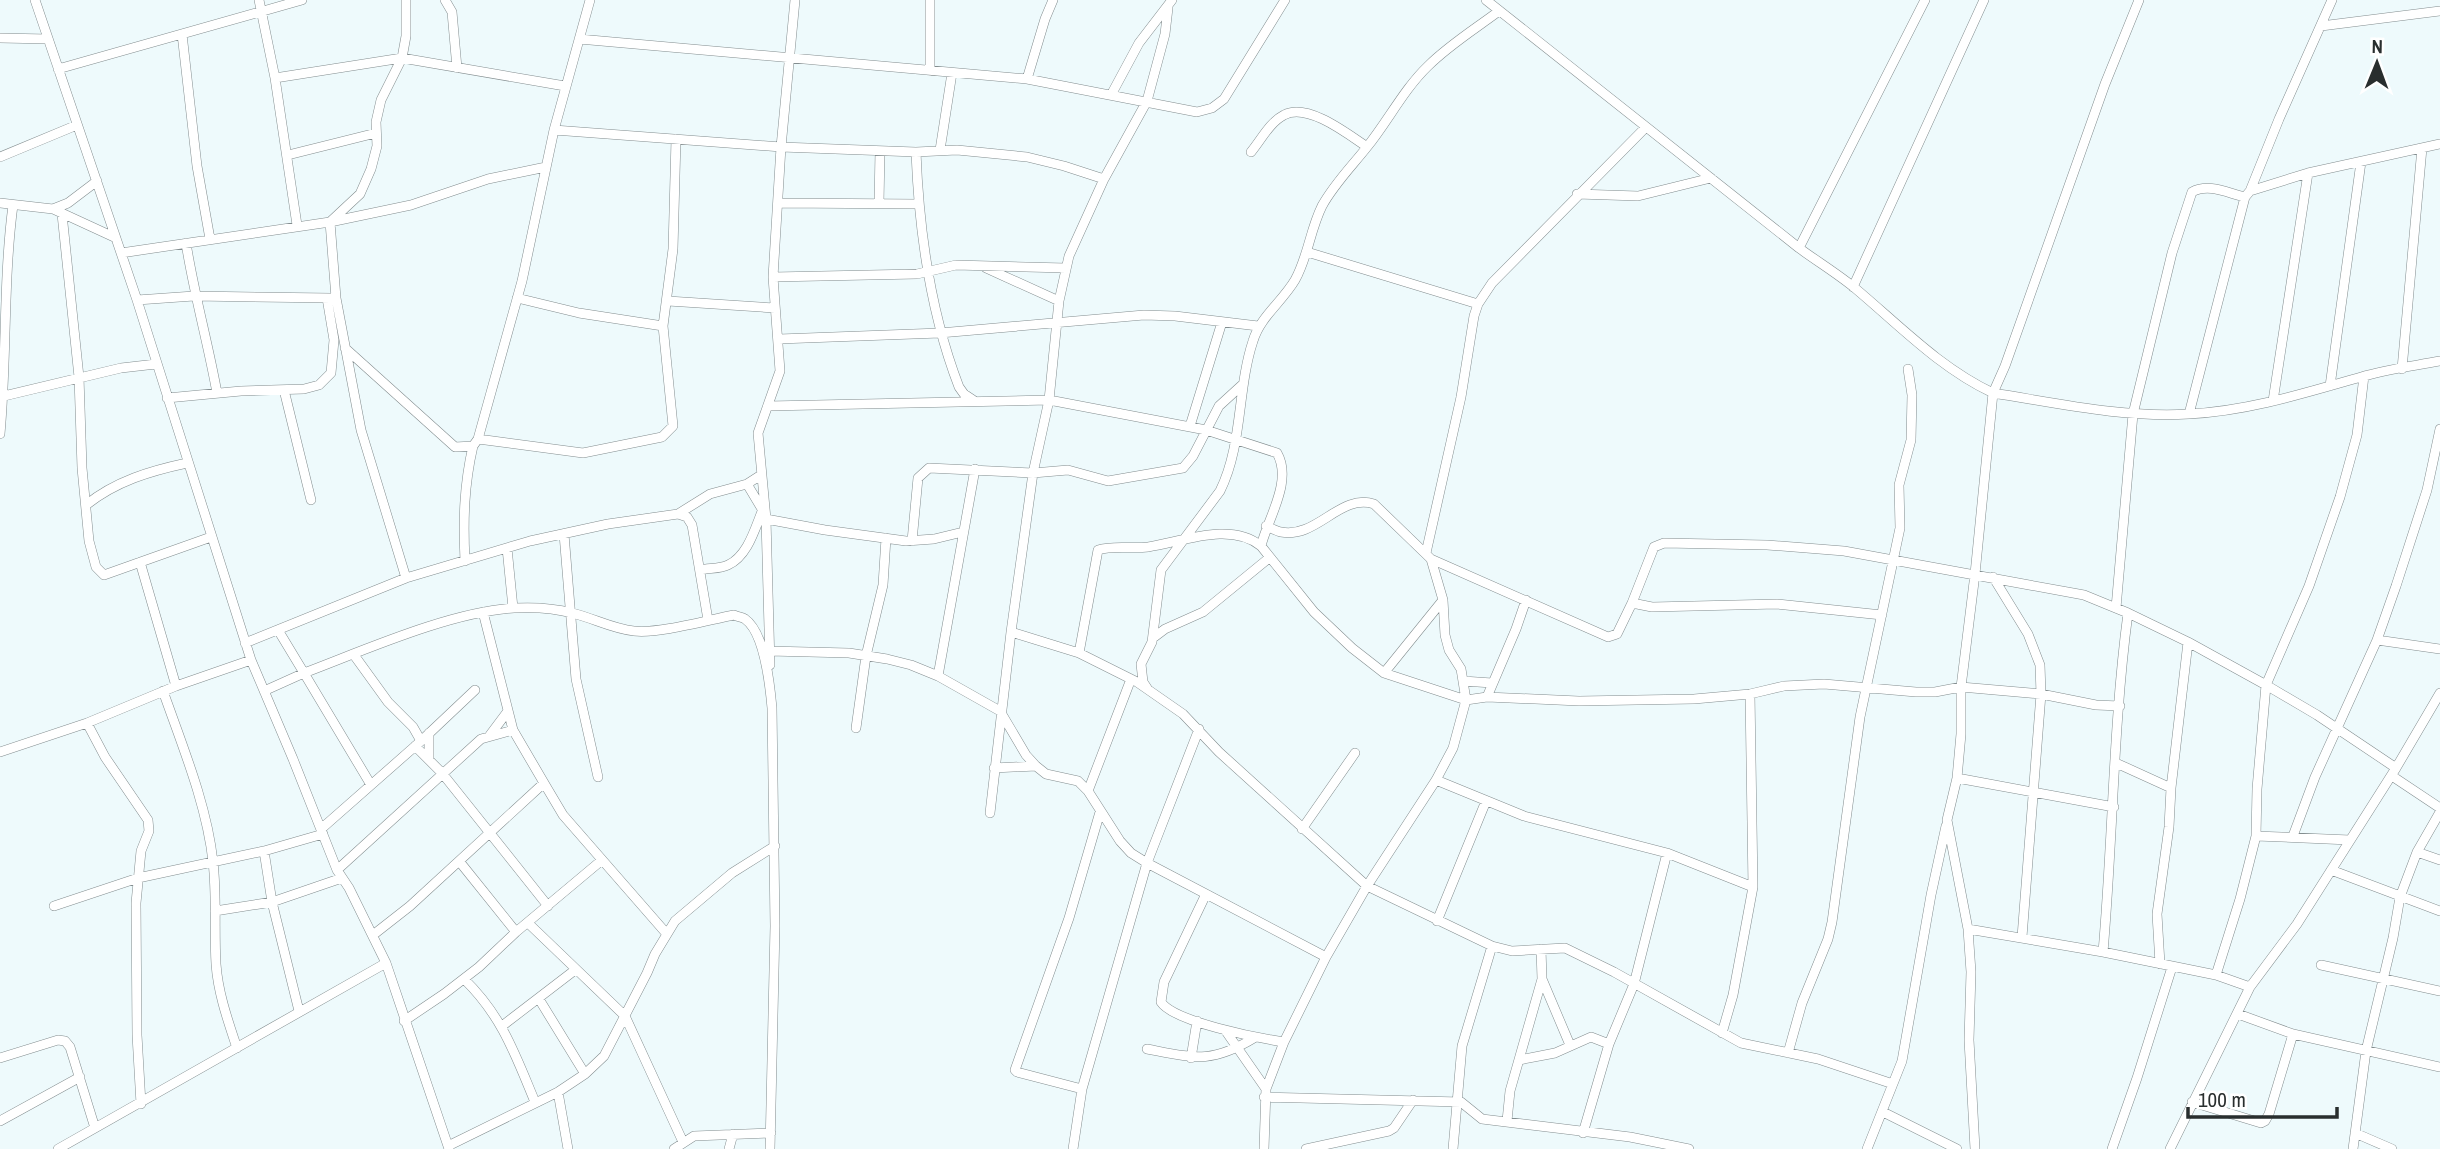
<svg xmlns="http://www.w3.org/2000/svg" width="2440" height="1149" viewBox="0 0 2440 1149" font-family="'Archivo Narrow',sans-serif">
  <rect width="100%" height="100%" fill="#eefafc"/>
  <g fill="none" stroke-linecap="round" stroke-linejoin="round">
    <defs>
      <path id="minor" d="M35,0L137,300L251,660L293,759L337,870L349,888L386,963L449,1149
        M259,0L275,78L297,225
        M406,0V36L402,58L381,100L376,122L377,146L371,169L360,194L330,222L336,298L361,430L406,578
        M445,0L452,12L457,68
        M930,0V71
        M1486,0L1799,248C1818,262 1838,274 1856,289C1900,326 1940,368 1993,393L1975,574L1961,687V734L1957,778L1947,820L1968,929L1971,972L1969,1040L1975,1149
        M2139,0L2105,84L2005,366L1993,393C2057,403 2123,418 2189,414C2248,411 2305,393 2361,377C2387,369 2414,366 2440,361
        M2321,26L2440,11
        M182,34L197,166L210,239
        M0,38L48,39
        M579,39L1027,79L1197,112L1212,108L1224,99L1285,0
        M58,69L302,0
        M275,78L402,58L565,86
        M1027,79L1045,19L1053,0
        M1111,95L1139,43L1172,0
        M554,130L781,147L916,152L957,150L1027,157L1064,166L1104,179
        M940,150L952,73
        M916,152C919,232 930,312 959,387L964,394L973,400
        M1251,152C1261,140 1270,122 1284,115C1307,102 1348,134 1367,147
        M288,155L376,133
        M0,157L77,125
        M2250,191L2308,173L2440,144
        M1577,194L1638,196L1711,178
        M0,203L53,209L116,238
        M779,203L918,204
        M879,203L880,151
        M53,209L68,203L97,181
        M62,214L79,377L82,468L89,541L96,567L104,575L211,537
        M186,243C194,294 208,343 217,393
        M1799,248L1925,0
        M1307,252L1478,304
        M121,253L330,222L411,205L488,179L546,167
        M986,268L1059,301
        M773,277L917,274L956,265L1066,268
        M1853,287L1984,0
        M517,298L579,313L663,326
        M137,300L194,296L331,298
        M668,301L775,308
        M779,339L940,333L1144,315L1175,316L1258,326
        M345,348L455,447L473,446L478,439L522,281L554,130L590,0
        M2402,369L2422,148
        M2330,386L2361,162
        M284,390L311,500
        M0,397L121,368L156,364
        M167,398L241,391L304,389L319,385L331,373L334,340L327,298
        M2273,401L2308,173
        M768,406L1049,400L1206,430L1277,453C1293,481 1268,518 1261,546L1314,612L1352,648L1384,673L1466,700L1487,697L1579,701L1694,699L1750,694L1784,686L1824,684L1916,692H1935L1961,687L2041,694L2096,705L2120,706
        M2189,414L2245,197L2250,191L2279,119L2332,0
        M1190,426L1222,322
        M0,434C7,358 3,281 13,205
        M478,439L583,453L662,437L673,426L663,326L673,249L676,139
        M747,484L762,509
        M86,505C116,481 150,471 187,463
        M678,514L687,517L692,525L708,620
        M766,519L825,530L906,541L934,539L963,532
        M564,534L576,679L598,777
        M912,541L918,478L929,468L1033,473L1068,470L1108,481L1183,468L1193,456L1219,406L1242,385
        M507,548L513,608
        M1426,553L1461,397L1474,316L1478,304L1492,283L1646,127
        M1431,559L1608,637L1617,634L1632,603L1652,607L1777,604L1882,615
        M465,561C463,520 464,485 473,446
        M140,562L176,686
        M700,570C709,568 720,569 728,565C748,556 755,528 763,509
        M1993,577L2028,634L2040,665L2041,694L2022,937
        M1632,603L1654,547L1664,543L1767,545L1844,551L2084,595L2128,613L2188,642L2266,685L2317,715L2396,768
        M2116,608L2133,414L2172,253L2192,192C2209,183 2227,193 2245,197
        M483,612L513,730L544,783L563,815L666,933
        M278,630L304,673C365,650 450,612 514,608C533,607 554,608 572,613C593,618 613,629 634,631C658,634 708,620 734,615C738,617 742,617 745,619C765,633 770,686 772,708L775,926L770,1149
        M1011,632L1079,653L1137,682L1183,714L1219,752L1367,886L1492,946L1512,951L1565,948L1614,972L1741,1043L1818,1059L1893,1084
        M1153,638L1165,629L1203,612L1269,558
        M2377,640L2440,649
        M245,643L406,578L530,541L608,524L678,514L710,494L747,484L761,475
        M769,651L849,653L887,659L911,665L938,676L1000,711L1026,755L1036,766L1046,774L1078,781L1088,791L1120,841L1131,853L1147,863L1326,957
        M1079,653L1098,550C1113,545 1131,549 1148,547C1182,542 1230,521 1261,546
        M354,655L388,702L413,727L421,741
        M770,665L766,519L758,433L780,371L773,277L781,147L795,0
        M1384,673L1443,600
        M938,676L975,469
        M1463,681L1492,683
        M1147,688L1143,682L1141,664L1152,642L1161,570L1220,491C1243,445 1237,389 1253,341C1260,317 1282,302 1295,280C1308,257 1310,230 1322,206C1334,184 1352,166 1367,147C1388,121 1404,89 1428,66C1449,45 1475,29 1499,11
        M163,691C182,745 207,805 213,862C217,896 214,930 216,964C218,993 228,1021 237,1048
        M264,691L304,673L371,785
        M1487,697L1516,629L1526,600
        M87,723L105,757L148,820L149,831L141,851L136,903L137,1035L141,1104
        M856,728L866,656L883,585L886,538
        M429,733V760
        M490,735L508,711
        M415,746L442,773L548,906
        M0,752L87,723L176,686L251,660
        M2116,763L2171,788
        M994,768L1036,766
        M2392,776L2440,808
        M1957,778L2114,807
        M1436,780L1524,816L1667,853L1753,887
        M1088,791L1131,679
        M990,813L1011,632L1033,473L1049,400L1059,301L1069,256L1104,179L1147,101L1165,34L1168,8
        M321,829L421,741L475,690
        M1302,829L1355,753
        M2256,836L2350,840
        M2293,836L2315,777L2377,640L2396,586L2427,490L2440,429
        M264,851L272,902L299,1011
        M2417,852L2440,860
        M459,861L516,932
        M337,870L481,739L513,730
        M2331,870L2440,911
        M1206,894L1164,982L1161,1002C1174,1022 1258,1038 1284,1042
        M54,906L138,878L264,851L323,834
        M215,911L272,902L342,878
        M1437,921L1486,801
        M528,923L625,1016L683,1142
        M1968,929L2103,952L2216,975L2250,987L2297,924L2396,768L2440,693
        M373,935L410,906L544,783
        M2103,952C2113,839 2113,725 2128,613
        M2160,964L2157,914L2169,827L2171,788L2188,642
        M2321,965L2440,991
        M2216,975L2240,899L2256,836L2257,789L2266,685L2309,586L2340,497L2357,435L2364,376
        M464,979C502,1016 515,1054 535,1102
        M1542,979L1570,1045
        M539,999L585,1074
        M2238,1014L2293,1034L2440,1067
        M404,1021L444,994L479,967L516,932L602,860
        M502,1026L575,970
        M1225,1030L1266,1089
        M1722,1033L1733,995L1753,887L1750,694
        M1147,1049C1194,1058 1211,1064 1254,1038
        M1788,1053L1802,1003L1828,939L1832,922L1860,717L1900,528L1899,485L1911,440L1912,395L1908,369
        M0,1058L58,1040L65,1041L70,1047L95,1128
        M1191,1058L1197,1021
        M1519,1060L1555,1053L1591,1037L1609,1044
        M1082,1089L1017,1072L1015,1070L1069,918L1100,812
        M558,1092L568,1149
        M1264,1097L1461,1102L1482,1119L1630,1137L1689,1149
        M2192,1102L2261,1123L2265,1121L2269,1114L2293,1034
        M1883,1112L1957,1149
        M0,1121L80,1077
        M1507,1121L1510,1091L1542,979L1541,949
        M1583,1133L1609,1044L1634,984L1667,853
        M2355,1133L2392,1149
        M448,1146L558,1092L585,1074L604,1056L647,973L655,954L675,921L732,873L775,846
        M58,1149L386,963
        M674,1149L694,1136L771,1133
        M729,1149L733,1134
        M1073,1149L1082,1089L1147,863L1199,729
        M1264,1149L1266,1089L1284,1042L1326,957L1367,886L1436,780L1453,748L1466,700L1461,669L1449,650L1445,635L1443,600L1431,559L1374,504C1340,493 1317,539 1281,532C1276,531 1271,528 1266,526
        M1306,1149L1389,1131L1394,1128L1413,1100
        M1453,1149L1462,1046L1492,946
        M1867,1149L1902,1061L1931,895L1946,826
        M2112,1149L2137,1078L2172,967
        M2170,1149L2250,987
        M2353,1149L2366,1051L2393,938L2400,897L2417,852L2440,812"/>
    </defs>
    <use href="#minor" stroke="#838d8f" stroke-width="10"/>
    <use href="#minor" stroke="#fff" stroke-width="9"/>
  </g>
  <g transform="translate(2377 63) rotate(1)" stroke="#ffffff" stroke-width="5" paint-order="stroke">
  <path d="M0-5L12 26L0 18L-12 26Z" fill="#292e2e"/>
  <text y="-10" font-size="19" font-weight="bold" text-anchor="middle" fill="#292e2e">N</text>
  </g>
  <path d="M2188 1107v10h149v-10" fill="none" stroke="#292e2e" stroke-width="3.5"/>
  <text x="2198" y="1107" font-size="21" fill="#292e2e" stroke="#ffffff" stroke-width="5" paint-order="stroke">100 m</text>
</svg>
